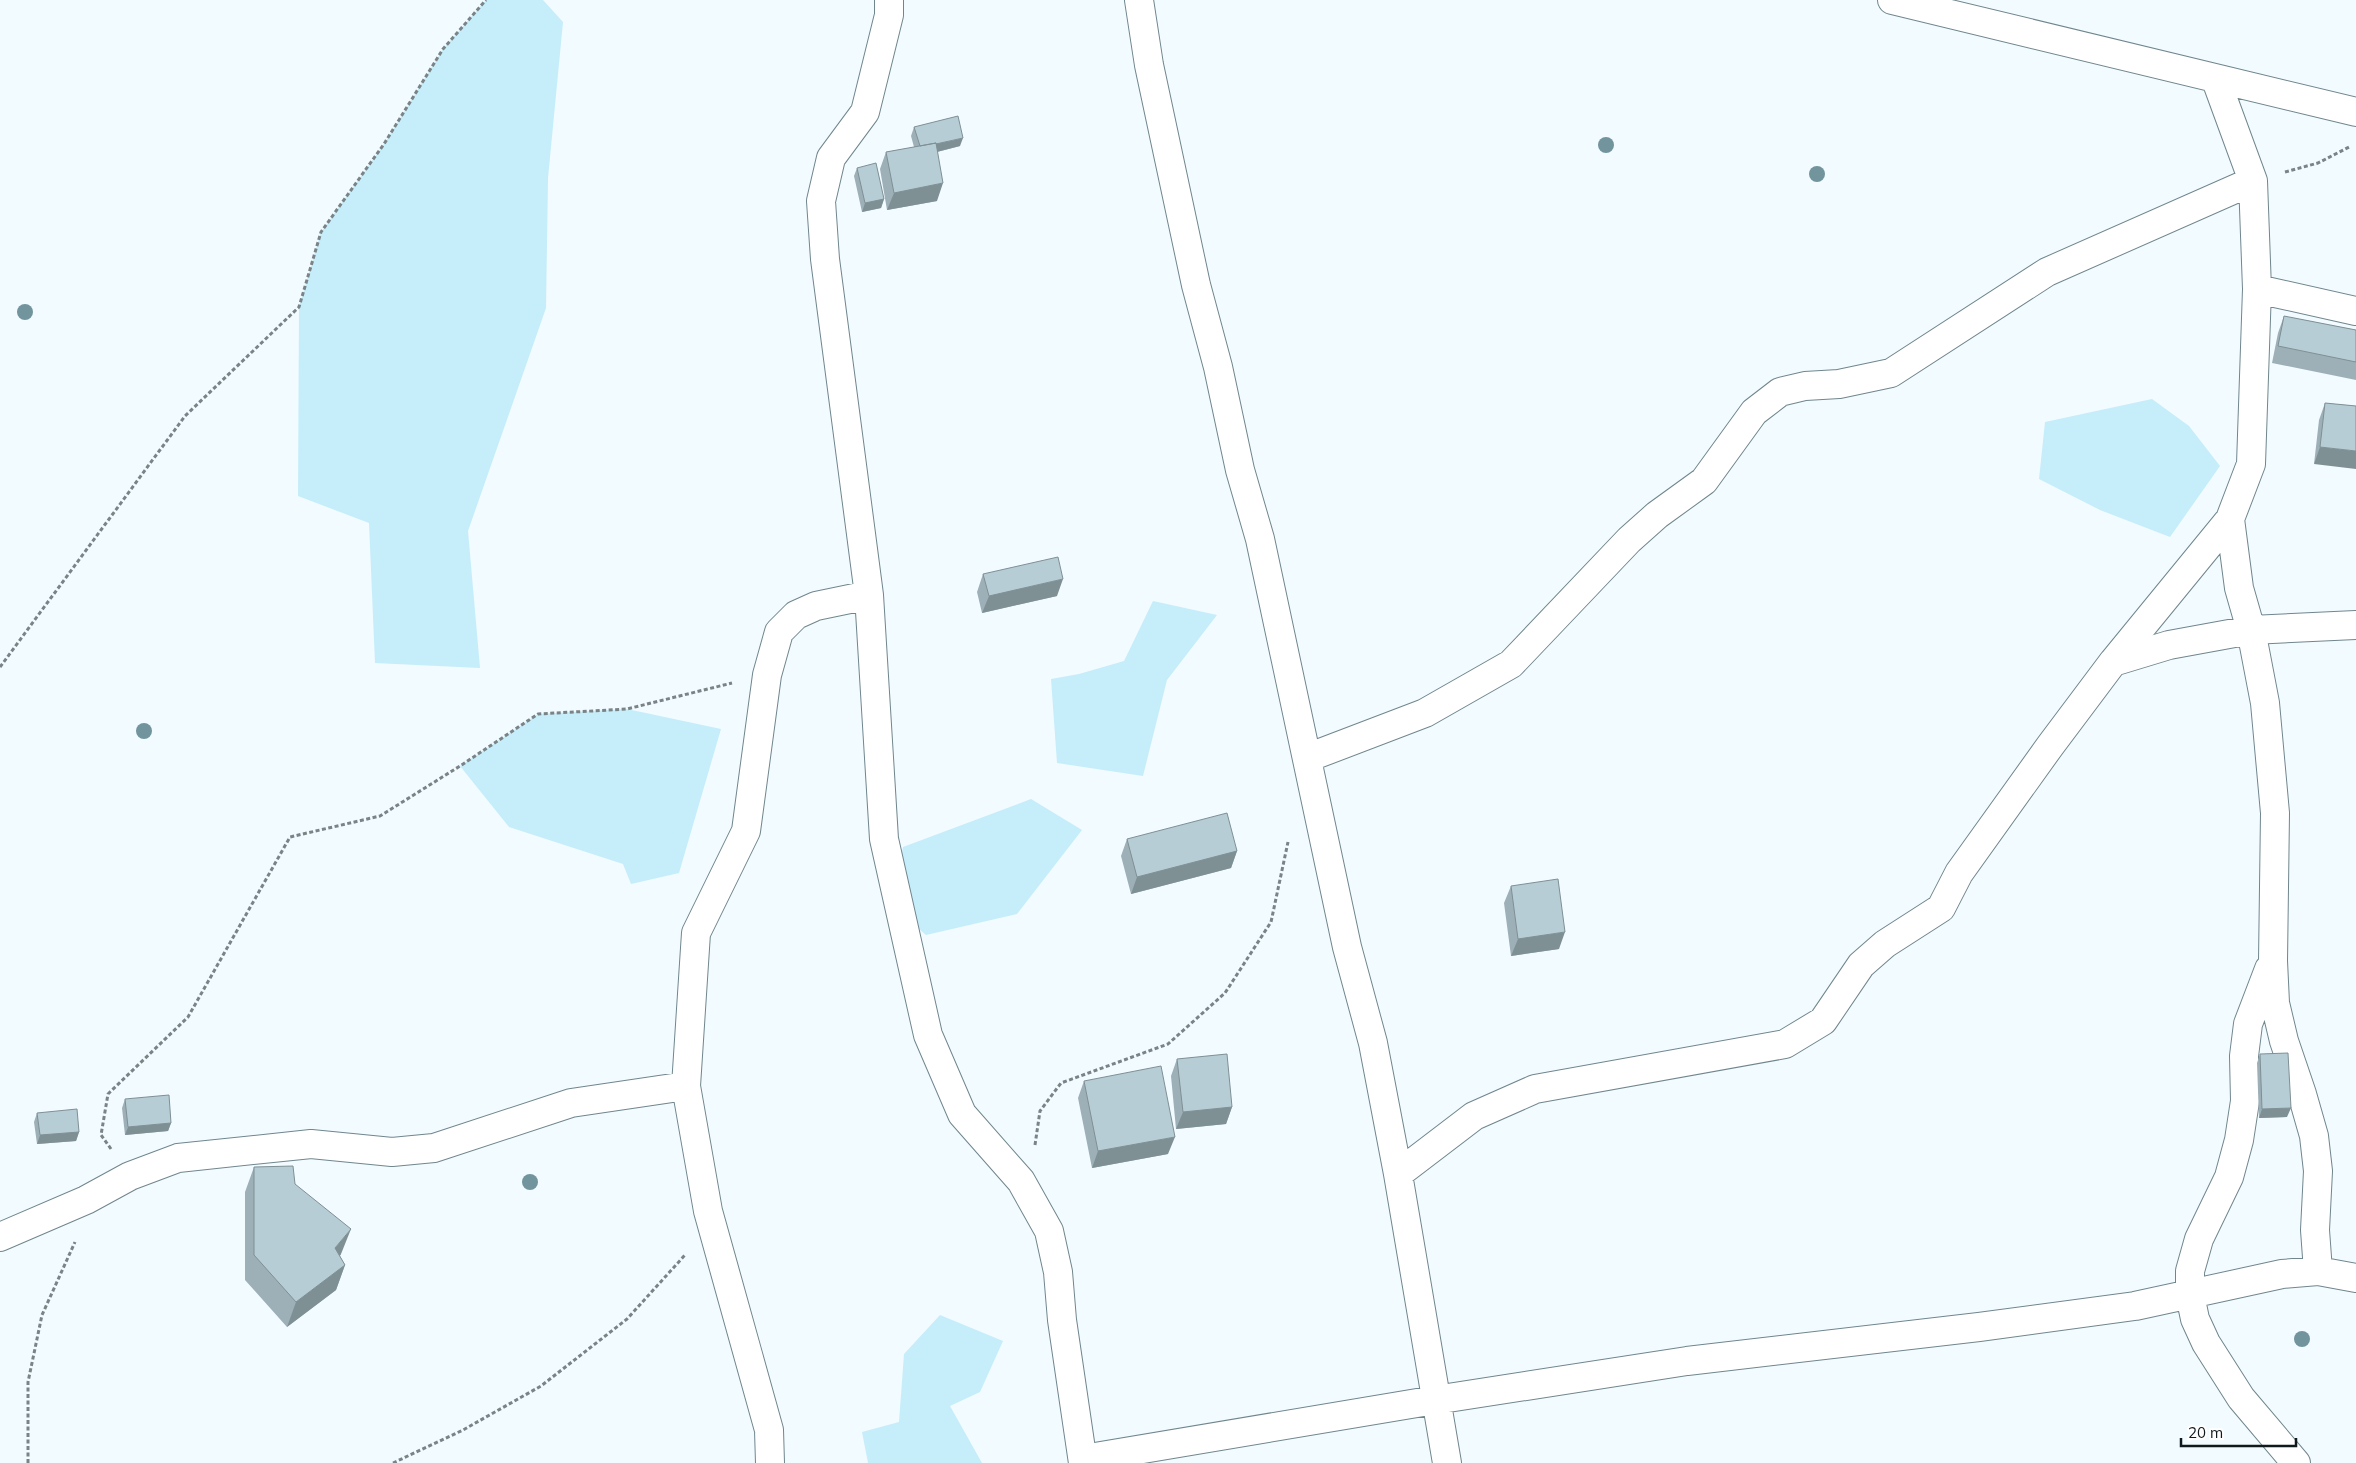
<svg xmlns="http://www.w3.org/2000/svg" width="2356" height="1463" viewBox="0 0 2356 1463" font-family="Mulish,sans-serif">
  <rect width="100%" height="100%" fill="#f2fbff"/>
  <path fill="#c6edfa" d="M486,0H543L563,22L548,178L546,308L468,531L480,668L375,663L369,523L298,496L299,307L321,232L384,144L443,49Z
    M2152,399L2189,426L2220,466L2170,537L2100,510L2039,479L2045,422Z
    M1153,601L1217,615L1167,680L1143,776L1057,763L1051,679L1079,674L1124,661Z
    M627,709L721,729L679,873L631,884L623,864L509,827L460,766L538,714Z
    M1031,799L1082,830L1017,914L926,935L892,906L903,847Z
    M940,1315L1003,1341L980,1392L950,1406L982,1463H868L862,1432L899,1422L904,1354Z"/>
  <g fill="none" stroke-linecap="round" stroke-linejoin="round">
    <defs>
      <path id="minor" d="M889,0V15L865,112L831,158L821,201L825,259L869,595L884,839L928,1035L962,1114L1021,1181L1049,1231L1058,1272L1062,1320L1083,1463
        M1139,0L1149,65L1196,285L1218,367L1240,470L1260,539L1347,947L1373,1043L1398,1174L1447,1463
        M1892,0L2356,112
        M2216,80L2253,181L2257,289L2251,464L2230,519L2239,588L2251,630L2265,703L2275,813L2273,961L2275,1003L2284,1041L2302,1094L2314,1136L2318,1171L2315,1230L2318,1271
        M2257,289L2356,311
        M2113,662L2169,645L2251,630L2356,625
        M1307,758L1425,713L1511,664L1629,540L1657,515L1704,481L1754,412L1780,392L1805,386L1839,384L1891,373L2047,272L2253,181
        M2269,969L2248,1024L2244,1056L2245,1101L2239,1140L2229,1177L2199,1239L2190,1271V1295L2195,1319L2206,1343L2241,1398L2296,1463
        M1398,1174L1474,1116L1535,1089L1785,1044L1823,1021L1861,965L1885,944L1941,908L1959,873L2050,746L2113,662L2230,519
        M0,1237L86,1200L130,1176L178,1158L311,1144L392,1152L434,1148L571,1103L686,1086
        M1083,1459L1435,1400L1687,1361L1979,1327L2135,1306L2282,1274L2318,1271L2356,1278
        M770,1463L769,1430L708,1211L686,1086L696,933L746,831L767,675L779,632L796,615L816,606L869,595"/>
    </defs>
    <use href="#minor" stroke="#70868d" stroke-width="30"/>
    <path stroke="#7a8386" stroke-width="3" stroke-dasharray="4 2.5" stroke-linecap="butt" d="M2285,172L2318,163L2351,146
      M0,667L185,416L299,307L321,232L384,144L443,49L486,0
      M1035,1145L1040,1111L1061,1083L1168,1044L1225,993L1271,922L1288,842
      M111,1149L101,1135L108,1094L188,1017L290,837L380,816L460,766L538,714L627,709L732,683
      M28,1463V1382L42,1315L75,1242
      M393,1463L463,1430L541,1386L627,1319L685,1255"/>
    <use href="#minor" stroke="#fff" stroke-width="28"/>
  </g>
  <g fill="#71949d">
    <circle cx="1606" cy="145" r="8"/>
    <circle cx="1817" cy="174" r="8"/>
    <circle cx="25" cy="312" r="8"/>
    <circle cx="144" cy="731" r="8"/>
    <circle cx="530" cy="1182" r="8"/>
    <circle cx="2302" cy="1339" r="8"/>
  </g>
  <path fill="#9db0b7" d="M914,127L960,146L937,152V201L887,210L880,169L886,152L914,147L911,136Z
    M857,168L884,199L881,208L862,212L854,176Z
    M2284,316L2356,330V380L2272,363L2278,333Z
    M2325,403L2356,406L2314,464L2319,420Z
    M983,574L1057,596L982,613L977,592Z
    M1127,839L1237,851L1231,868L1131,894L1121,856Z
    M1511,886L1559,949L1511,956L1504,903Z
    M2260,1054L2287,1117L2259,1118L2257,1063Z
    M1177,1059L1232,1107L1226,1124L1176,1129L1171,1076Z
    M1084,1081L1168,1154L1092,1168L1078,1098Z
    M125,1099L171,1123L168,1131L125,1135L122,1108Z
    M37,1113L79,1132L76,1141L37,1144L34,1122Z
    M254,1167L341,1254L340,1256L345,1265L336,1290L287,1327L245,1280V1192Z"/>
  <path fill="#7f9095" d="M963,138L960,146L917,157L920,148Z
    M943,183L937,201L887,210L894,193Z
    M884,199L881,208L862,212L865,203Z
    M2320,447L2356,451V469L2314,464Z
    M1063,579L1057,596L982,613L989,596Z
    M1237,851L1231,868L1131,894L1137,877Z
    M1565,932L1559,949L1511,956L1518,939Z
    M1232,1107L1226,1124L1176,1129L1183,1112Z
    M2291,1108L2287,1117L2259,1118L2262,1109Z
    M171,1123L168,1131L125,1135L128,1127Z
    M79,1132L76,1141L37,1144L40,1135Z
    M1175,1137L1168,1154L1092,1168L1098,1151Z
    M351,1229L341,1254L326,1273L335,1248Z
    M345,1265L336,1290L287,1327L296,1302Z"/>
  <path fill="#b6cdd5" stroke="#7f9095" d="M958,116L963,138L936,144V143L920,146L914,127Z
    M936,143L943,183L894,193L886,152Z
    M876,163L884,199L865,203L857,168Z
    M2284,316L2356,330V362L2278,346Z
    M2325,403L2356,406V451L2320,447Z
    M1058,557L1063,579L989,596L983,574Z
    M1227,813L1237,851L1137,877L1127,839Z
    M1558,879L1565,932L1518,939L1511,886Z
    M2288,1053L2291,1108L2262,1109L2260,1054Z
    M1227,1054L1232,1107L1183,1112L1177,1059Z
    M1161,1066L1175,1137L1098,1151L1084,1081Z
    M169,1095L171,1123L128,1127L125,1099Z
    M77,1109L79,1132L40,1135L37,1113Z
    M293,1166L295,1184L351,1229L335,1248L345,1265L296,1302L254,1255V1167Z"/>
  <path d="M2181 1438v8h115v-8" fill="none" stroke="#10191b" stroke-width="2.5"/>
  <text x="2188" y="1438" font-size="15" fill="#10191b" stroke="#ffffff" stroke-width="4" paint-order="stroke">20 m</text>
</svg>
